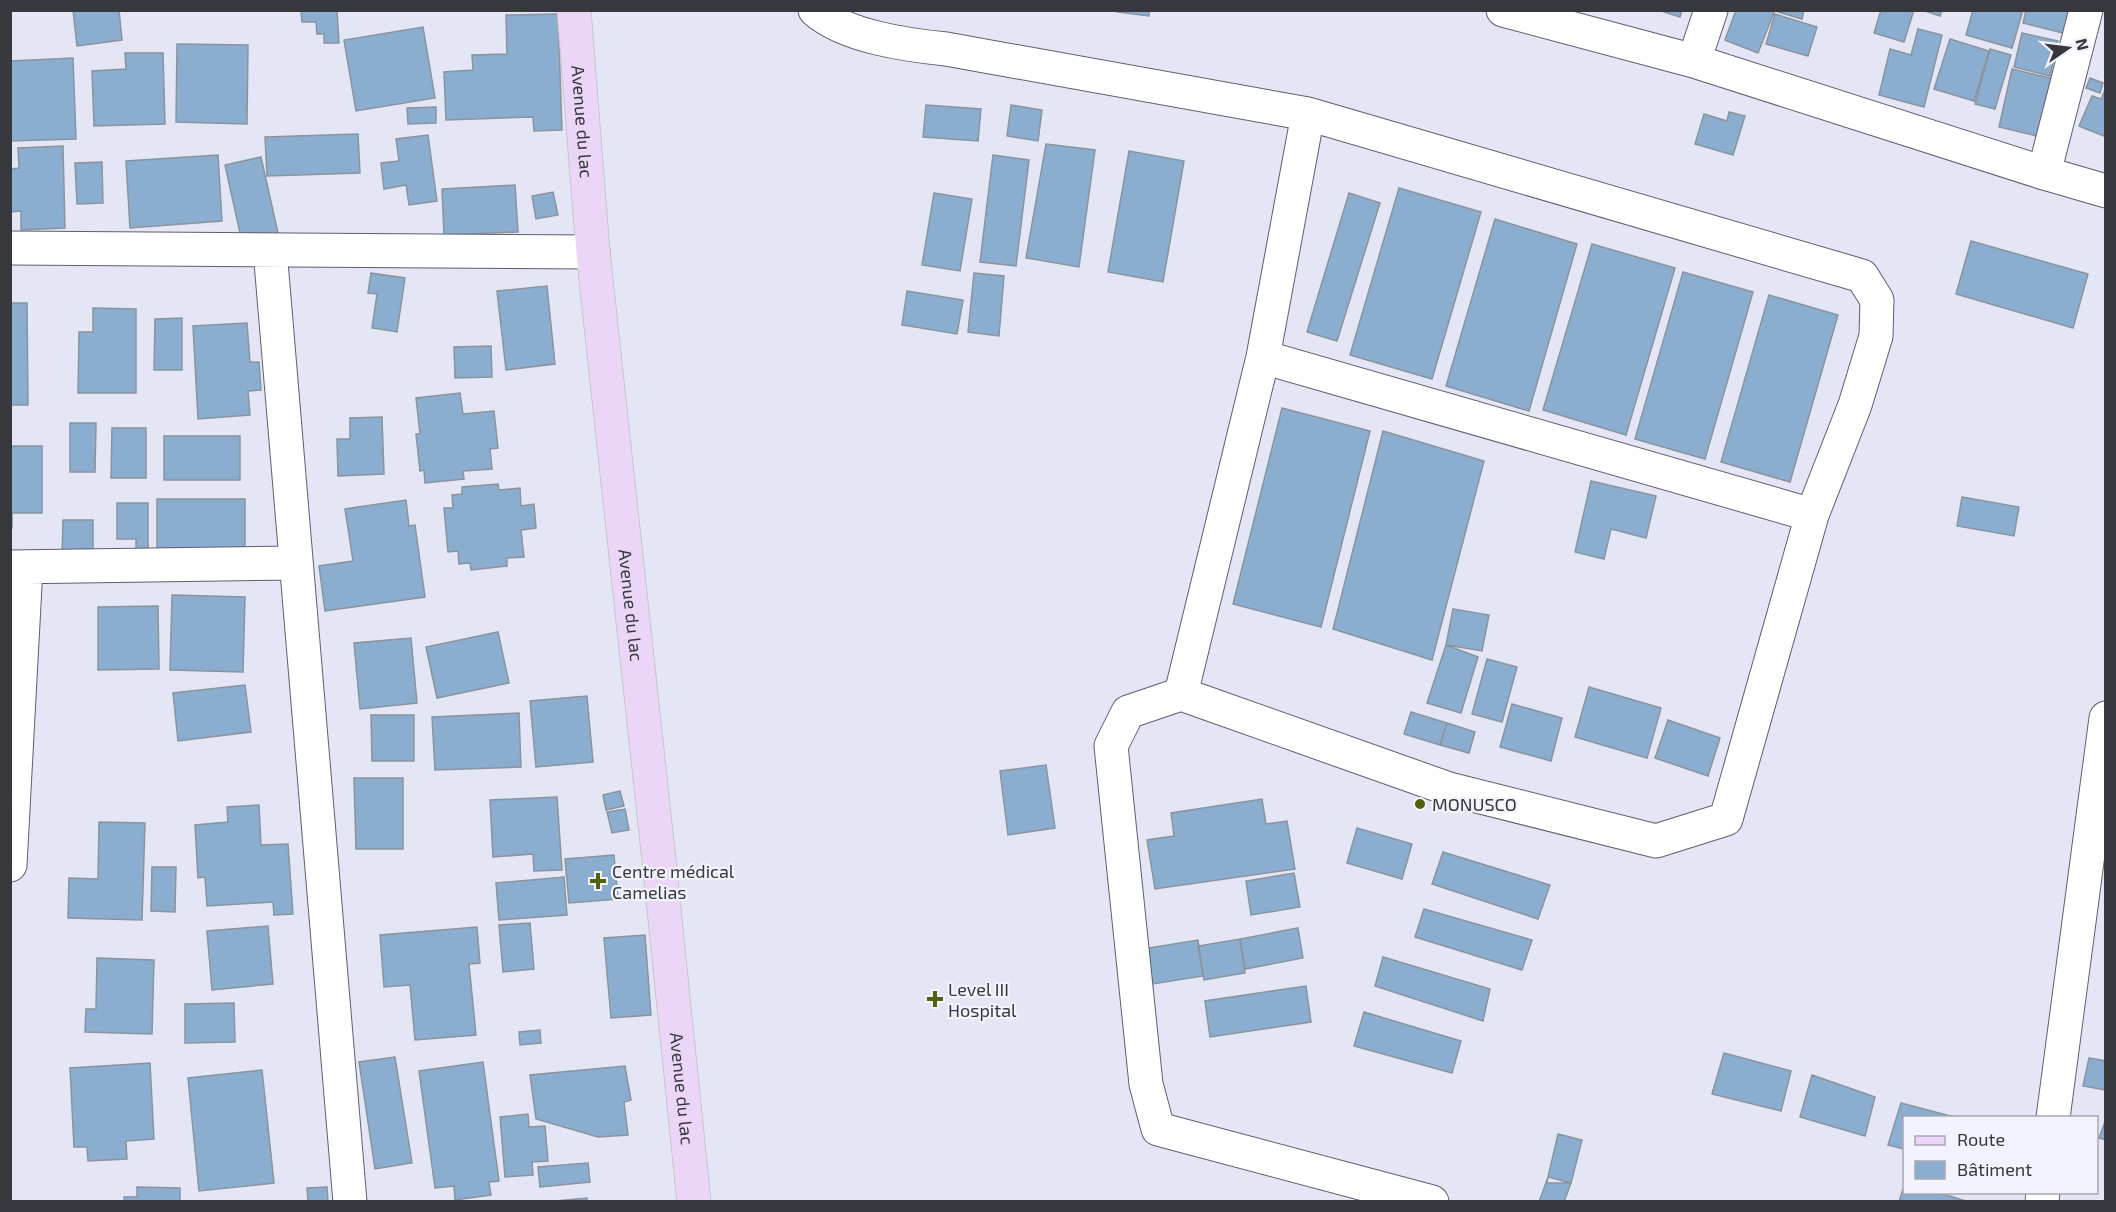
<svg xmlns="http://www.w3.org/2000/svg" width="2116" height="1212" viewBox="0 0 2116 1212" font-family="'Exo 2',sans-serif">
  <rect width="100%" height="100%" fill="#e4e6f5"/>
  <path fill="#8badcf" stroke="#89949e" stroke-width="1.5" d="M73,10H119L122,40L77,46Z
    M301,10H337L339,43H324V34H317L316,22H302Z
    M1118,10H1149V16L1117,12Z
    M1658,10H1682L1680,17Z
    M1736,10H1775L1758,53L1725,40Z
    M1778,10H1804L1802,19L1778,12Z
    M1881,10H1914L1904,42L1874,33Z
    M1922,10H1942L1940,16Z
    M1973,10H2023L2012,48L1966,35Z
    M2026,10H2072L2067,34L2023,23Z
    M558,14L562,130L534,131L533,117L446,120L444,72L473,70L472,55L507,54L506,15Z
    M1775,14L1817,27L1808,56L1766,44Z
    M423,27L435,98L356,111L344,40Z
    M1918,29L1942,35L1924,107L1879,95L1890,49L1911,55Z
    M2022,33L2058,41L2050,76L2014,67Z
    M1950,39L1989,51L1974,101L1934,89Z
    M177,44L248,45L247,124L176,122Z
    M1990,49L2011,55L1995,109L1975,104Z
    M125,53H163L165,124L94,126L92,71L126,69Z
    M73,58L76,139L10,141V61Z
    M2012,69L2054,79L2041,137L1999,127Z
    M2090,78L2103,83L2100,93L2086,88Z
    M2106,88V137L2079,126L2092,96L2101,99Z
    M926,105L981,109L978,141L923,137Z
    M1011,105L1042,110L1038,141L1007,136Z
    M436,107V123L408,124L407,108Z
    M1729,112L1745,116L1733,155L1695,144L1704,114L1727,121Z
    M358,134L360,173L267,176L265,137Z
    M428,135L437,201L409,205L406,185L384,189L381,163L399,161L396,139Z
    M1046,144L1095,150L1079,267L1026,258Z
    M63,146L65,228L21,230V211L10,212V169L19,168L18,148Z
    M1129,151L1184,161L1163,282L1108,272Z
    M218,155L222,221L130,228L126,161Z
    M993,155L1029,160L1016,266L980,262Z
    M261,157L278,233L242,242L225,165Z
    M102,162L103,203L77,204L75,163Z
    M515,185L518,232L444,235L442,189Z
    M1399,188L1481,212L1432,379L1350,355Z
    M553,192L558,215L536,219L532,196Z
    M934,193L972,199L960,271L922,265Z
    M1349,193L1380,203L1337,341L1307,332Z
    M1495,219L1577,244L1529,411L1446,386Z
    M1971,241L2088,274L2073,328L1956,294Z
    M1592,244L1675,268L1626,435L1543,410Z
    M1683,272L1753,292L1705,459L1635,439Z
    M371,273L405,278L397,332L372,328L377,294L368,293Z
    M974,273L1004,276L999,336L968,332Z
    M547,286L555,364L506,370L497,291Z
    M907,291L963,300L957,334L902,325Z
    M1769,295L1838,315L1790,482L1721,462Z
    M10,303H27L28,405H10Z
    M93,308L136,309V393H78L79,332H93Z
    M182,318V370H154L155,319Z
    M247,323L250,362H259L261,390L248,391L250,415L198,419L193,326Z
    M491,346L492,377L455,378L454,347Z
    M460,393L463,414L494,411L498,448L490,449L492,469L463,471L464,479L425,483L424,470L420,471L416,434H420L416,398Z
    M1282,408L1370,431L1321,627L1233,604Z
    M382,417L384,474L338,476L337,439H350V418Z
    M70,423H96L95,472H70Z
    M112,428H146V478H111Z
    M1383,431L1484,461L1432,660L1333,629Z
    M164,436H240V480H164Z
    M10,446H42V513H12V528H10Z
    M1591,481L1656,496L1646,538L1611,529L1604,559L1575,552Z
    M498,484L499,490L520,488L521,506L534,504L536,528L521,530L524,557L507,558V566L471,570L470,563L459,564L458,551L448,552L444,508H453L452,495L462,494V487Z
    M1962,497L2019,507L2014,536L1957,526Z
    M157,499H245V559H157Z
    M406,500L409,526L415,525L425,597L325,611L319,566L353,561L345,509Z
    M117,503H148V550H136V539H117Z
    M63,520H93V558H62Z
    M172,595L245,597L243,672L170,670Z
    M158,606L159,669L98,670V607Z
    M1453,609L1489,615L1482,651L1446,645Z
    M498,632L509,683L437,698L426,647Z
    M411,638L417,703L360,709L354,643Z
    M1446,645L1478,657L1461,713L1427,703Z
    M1487,659L1517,667L1502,722L1472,714Z
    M245,685L251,732L178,741L173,693Z
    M1589,687L1661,708L1647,758L1575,737Z
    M587,696L593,762L536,767L530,701Z
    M1512,704L1562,718L1551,761L1500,747Z
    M1411,712L1447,723L1440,745L1404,734Z
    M519,713L521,767L435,770L432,717Z
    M371,715H414V761H372Z
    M1668,720L1720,738L1708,776L1655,758Z
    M1447,723L1475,732L1469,753L1440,745Z
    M1046,765L1055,828L1008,835L1000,771Z
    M354,778H403V849H356Z
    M620,791L624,806L606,810L603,795Z
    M557,797L562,870L534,871L533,854L493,857L490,800Z
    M1262,799L1266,824L1287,821L1295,869L1155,889L1147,840L1174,836L1171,813Z
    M259,805L261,845L288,844L293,914L274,915L273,902L207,906L205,877L198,878L195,825L228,822L227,807Z
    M625,809L629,830L612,833L607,812Z
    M99,822L145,823L142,920L68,918L69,878L98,879Z
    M1357,828L1412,844L1402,879L1347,863Z
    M1443,852L1550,885L1538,919L1432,884Z
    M614,855L618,899L569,903L565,859Z
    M152,867H176L175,912L151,911Z
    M1294,873L1300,907L1251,915L1246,881Z
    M564,877L567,915L499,920L496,883Z
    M1424,909L1532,940L1522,970L1415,937Z
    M530,923L534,969L503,972L499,925Z
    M268,926L273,984L212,990L207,931Z
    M477,927L480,963L469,964L476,1035L415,1040L410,985L384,987L380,935Z
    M1298,928L1303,958L1245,969L1240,939Z
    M645,935L651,1015L611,1018L604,938Z
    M1240,939L1245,973L1204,980L1198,946Z
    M1198,940L1203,976L1153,984L1148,948Z
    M1383,957L1490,989L1483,1021L1375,986Z
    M97,958L154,960L152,1034L85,1032L86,1009H96Z
    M1306,986L1311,1022L1210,1037L1205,1001Z
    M234,1003L235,1042L185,1043V1004Z
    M1364,1012L1461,1041L1452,1073L1354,1046Z
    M540,1030L541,1043L520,1045L519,1032Z
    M1724,1053L1791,1071L1781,1111L1712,1094Z
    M395,1057L412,1163L375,1169L359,1062Z
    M2089,1058L2106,1061V1090L2083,1086Z
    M483,1062L499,1181L489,1182L491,1195L455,1200L454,1186L435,1188L419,1071Z
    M150,1063L154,1139L126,1141L127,1159L88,1161L87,1147H74L70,1068Z
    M625,1066L631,1100L624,1102L628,1135L598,1137L536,1119L530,1075Z
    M262,1070L274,1183L199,1191L188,1078Z
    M1812,1075L1875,1097L1865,1136L1800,1117Z
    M1901,1103L1958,1118H1904V1149L1888,1145Z
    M528,1114L529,1127L545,1126L548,1161L532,1162L533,1175L505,1177L500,1117Z
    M2106,1119V1140L2099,1138Z
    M1558,1134L1582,1140L1571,1183L1548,1177Z
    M588,1163L590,1182L540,1187L538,1167Z
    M1548,1177L1547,1183H1571L1564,1202H1539Z
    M1904,1185V1192H1937L1969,1202H1899Z
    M137,1187L180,1188V1202H124V1197H137Z
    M327,1187L328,1202H308L307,1188Z
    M587,1198V1202H544Z"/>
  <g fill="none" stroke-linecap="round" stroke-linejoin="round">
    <defs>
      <path id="minor" d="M815,10C846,37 907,45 946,49L1308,114L1862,276L1877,300L1876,336L1855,405L1812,515L1263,357L1308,114
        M1503,10L1694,61L2044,173L2106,191
        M1694,61L1711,10
        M2044,173L2086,10
        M10,248L593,252
        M270,250L350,1202
        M1263,357L1181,694L1449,789L1656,841L1726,819L1812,515
        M10,567L296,563
        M1181,694L1128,712L1111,746L1146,1084L1158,1129L1432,1202
        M10,865L26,567
        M2053,1118L2106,718
        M2042,1202L2043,1192"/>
      <g id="major">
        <path id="s1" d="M574,10L593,252L660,870L694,1202"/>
      </g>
    </defs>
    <use href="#minor" stroke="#5e5f6c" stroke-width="35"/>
    <use href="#major" stroke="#c7c7c9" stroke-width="35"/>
    <use href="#minor" stroke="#fff" stroke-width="33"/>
    <use href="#major" stroke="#ebd6f8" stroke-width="33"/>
  </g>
  <g fill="#51630a" stroke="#f2f3fc" stroke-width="2">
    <circle cx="1420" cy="804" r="6"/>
    <path d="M595 872h6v6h6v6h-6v6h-6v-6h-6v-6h6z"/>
    <path d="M932 990h6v6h6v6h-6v6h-6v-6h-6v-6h6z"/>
  </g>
  <g text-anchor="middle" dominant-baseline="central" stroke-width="4.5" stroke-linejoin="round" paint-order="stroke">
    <g font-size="18" fill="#37383d" stroke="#f2f3fc">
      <text stroke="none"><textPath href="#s1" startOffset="112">Avenue du lac</textPath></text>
      <text stroke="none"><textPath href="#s1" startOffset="598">Avenue du lac</textPath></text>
      <text stroke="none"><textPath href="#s1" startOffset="1084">Avenue du lac</textPath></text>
    </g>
    <g font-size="18" fill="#37383d" stroke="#f2f3fc" text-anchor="start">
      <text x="1432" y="804">MONUSCO</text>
      <text x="612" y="871">Centre médical<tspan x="612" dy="21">Camelias</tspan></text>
      <text x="948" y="989">Level III<tspan x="948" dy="21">Hospital</tspan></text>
    </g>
  </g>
  <rect width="2116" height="1212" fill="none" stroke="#37383d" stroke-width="24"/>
  <rect x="1903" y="1116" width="195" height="78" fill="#f2f3fc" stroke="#a7a8b0" stroke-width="1.5"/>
  <rect x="1915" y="1136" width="30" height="9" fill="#ebd6f8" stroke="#a7a8b0" stroke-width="1.5"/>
  <text x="1957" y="1146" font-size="18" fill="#37383d">Route</text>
  <rect x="1915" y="1161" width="30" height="18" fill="#8badcf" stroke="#a7a8b0" stroke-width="1.5"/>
  <text x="1957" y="1176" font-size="18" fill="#37383d">Bâtiment</text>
  <g transform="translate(2068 48) rotate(76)" stroke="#f2f3fc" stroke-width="4.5" paint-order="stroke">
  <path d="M0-4.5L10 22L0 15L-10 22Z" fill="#37383d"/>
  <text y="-9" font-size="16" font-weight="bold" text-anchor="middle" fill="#37383d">N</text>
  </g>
</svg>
